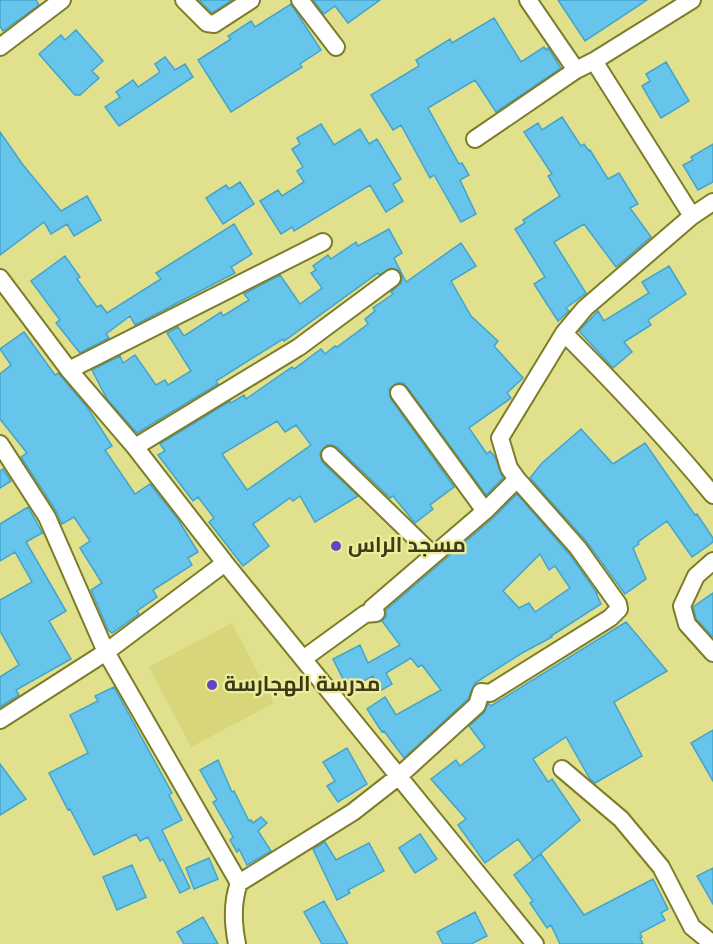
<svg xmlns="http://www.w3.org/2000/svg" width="713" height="944" viewBox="0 0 713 944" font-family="Overpass,Cairo,sans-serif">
  <rect width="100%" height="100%" fill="#e1e08d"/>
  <path fill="#d8d67a" d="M232,623L274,703L191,747L149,667Z"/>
  <path fill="#67c5ec" stroke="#44a4ca" stroke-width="1.5" fill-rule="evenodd" d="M0,0H36L39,5L3,31L0,26Z
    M199,0H232L212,13Z
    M313,0H380L348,23L335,6L324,14Z
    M558,0H647L585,41Z
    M291,4L321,50L300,64L302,67L231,112L198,60L231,39L228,36L251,21L255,27Z
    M494,18L521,62L544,47L546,50L548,48L561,68L496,112L475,80L428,108L459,164L462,163L469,175L460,180L476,214L461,222L434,175L430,178L401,125L393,130L371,95L419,66L416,60L450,39L452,43Z
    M76,30L103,61L92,71L99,78L80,95H75L39,54L61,35L65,40Z
    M165,57L175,70L185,64L193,77L119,126L105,107L120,97L116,92L133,80L138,87L160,72L155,64Z
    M666,62L689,101L661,118L642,86L650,81L646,74Z
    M562,117L581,146L584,144L589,151L590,150L608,179L619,173L638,204L630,208L651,237L616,267L584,224L554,242L586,293L566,308L569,311L558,321L534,284L545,277L515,229L525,223L523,220L560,196L548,176L552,174L524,132L538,123L542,130Z
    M321,124L334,145L360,129L369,144L377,139L401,179L393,184L403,201L386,212L370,185L294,231L292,227L281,234L260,201L278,190L282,196L304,182L297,171L303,167L292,149L300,144L297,138Z
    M0,132L23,165L61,211L87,196L101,220L74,236L67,224L51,234L44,222L0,255Z
    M713,144V182L698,190L683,165L693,160L691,157Z
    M240,182L254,204L223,224L206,198L226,185L229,189Z
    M234,224L252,254L231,267L235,273L135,325L130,316L106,334L109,338L80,353L56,323L60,320L31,281L65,256L80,277L77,279L97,307L101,305L107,313L161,279L156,273Z
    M389,229L402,253L394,258L406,282L461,243L476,266L451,281L471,316L498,341L494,346L523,378L507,393L511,398L469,428L487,454L490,451L495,457L503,478L486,495L407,387L403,383H397L389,389L391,399L454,487L430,505L433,509L415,523L393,496L390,498L337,447L332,445H327L320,453L322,462L358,496L315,522L300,496L293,501L290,498L253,524L269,546L243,566L209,522L214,518L198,497L193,501L158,455L165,451L160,444L230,401L231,403L244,395L246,399L292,367L294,369L321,349L325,354L335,346L337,347L368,324L365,319L375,311L373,308L393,294L391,292L401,283L402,277L400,271L391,268L379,275L378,273L284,341L283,339L216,381L218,384L137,433L107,399L92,370L120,356L123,363L135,355L156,385L165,380L168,385L191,371L167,333L178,327L184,336L221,312L223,316L249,300L244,294L280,275L300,304L322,288L311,273L316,270L313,266L328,255L331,259L356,242L358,246ZM277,421L285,432L296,425L311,445L247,490L222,454Z
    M669,266L686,294L648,320L651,325L624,342L632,352L613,368L579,331L598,311L604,321L649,293L642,282Z
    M24,332L55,375L58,373L87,407L112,446L105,450L135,494L150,484L177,518L198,552L188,558L192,565L153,590L157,597L137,611L139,614L112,633L108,630L91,590L102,583L80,548L90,541L74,517L62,524L56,511L21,457L27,453L0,419V374L11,365L0,349Z
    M581,429L613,464L645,443L695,515L697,514L713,538V542L692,557L667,521L638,542L639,544L633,548L646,579L625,594L586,541L530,478L542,463Z
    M3,469L11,481L0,488V471Z
    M517,494L570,555L597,593H596L601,604L551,636L552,637L522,653L475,683L468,699L404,758L384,731L382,732L367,709L385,697L396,715L441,690L422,665L418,667L411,658L386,673L392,684L380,691L373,676L348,689L333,659L360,645L368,663L400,645L382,621L386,617V610L492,519ZM540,554L549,570L555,566L570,588L535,612L529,603L519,608L503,591Z
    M28,507L43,534L42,533L26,542L66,611L49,621L71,659L16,690L19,695L0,707V677L19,665L0,631V600L32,582L15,552L0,561V524Z
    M713,593V637L696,619L693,607Z
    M626,622L667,671L614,702L642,756L595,783L590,779L566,737L533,759L548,782L552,779L580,820L533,860L518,839L485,863L458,825L466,819L431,779L456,760L460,766L485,747L469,726L484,713L488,703L491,706Z
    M114,687L172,793L169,795L182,820L162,830L190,888L180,893L163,859L160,861L148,837L140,841L136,834L94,855L70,809L68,810L49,773L88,753L70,715L98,701L95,696Z
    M713,730V781L691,743Z
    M347,748L367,784L338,802L327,786L335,781L323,762Z
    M218,760L232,792L234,791L249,821L251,820L253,823L261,817L267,823L258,831L271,851L247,865L239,849L237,852L230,840L233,837L213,802L217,800L200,770Z
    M0,764L26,799L0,815Z
    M420,834L437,859L415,873L399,848Z
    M325,842L336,860L369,843L384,871L348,890L350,893L337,900L313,849Z
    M541,854L584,915L653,879L668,909L661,913L665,920L640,933L642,937L640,938L643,944H560L551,925L547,928L530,903L533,901L514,875Z
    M209,858L218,879L194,889L186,868Z
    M132,865L146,897L117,910L103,877Z
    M713,868V904L697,876Z
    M324,901L348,944H322L304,912Z
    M475,912L487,936L471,944H443L437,932Z
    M203,917L218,944H184L177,932Z"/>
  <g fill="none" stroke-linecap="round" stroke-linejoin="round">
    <defs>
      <path id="minor" d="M184,0L207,23L214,24L251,0
        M300,0L336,47
        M528,0L576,70L594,61L692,0
        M0,47L62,0
        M475,139L576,70
        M692,216L713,202
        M0,278L69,370L135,447L225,563L535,944
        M564,333C616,385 666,438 713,495
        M69,370L323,242
        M399,393L485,511
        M0,444L47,517L106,652L239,883
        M135,447L299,347L392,278
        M330,455L433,555
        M713,561L696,576L682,606L687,624L713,653
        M303,659L365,614L376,613L372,608L485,511L517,479L509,468L500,438L564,333L585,308L692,216L594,61
        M0,720L106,652L225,563
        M562,769L621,819L661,867L692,927L713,944
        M237,944C233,924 232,902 239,883L353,812L399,776L477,705L481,692L490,693L610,618L619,609L618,604L578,548L517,479"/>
    </defs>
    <use href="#minor" stroke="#7e7c27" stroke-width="20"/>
    <use href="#minor" stroke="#fff" stroke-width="16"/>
  </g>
  <g fill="#6046bf" stroke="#eeed99" stroke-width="2">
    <circle cx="336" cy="546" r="6"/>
    <circle cx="212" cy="685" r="6"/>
  </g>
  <g text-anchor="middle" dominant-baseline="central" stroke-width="4.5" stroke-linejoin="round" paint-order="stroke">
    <g font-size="21" font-weight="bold" fill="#3c3b19" stroke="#eeed99" text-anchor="start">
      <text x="348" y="546">مسجد الراس</text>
      <text x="224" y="685">مدرسة الهجارسة</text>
    </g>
  </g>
</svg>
